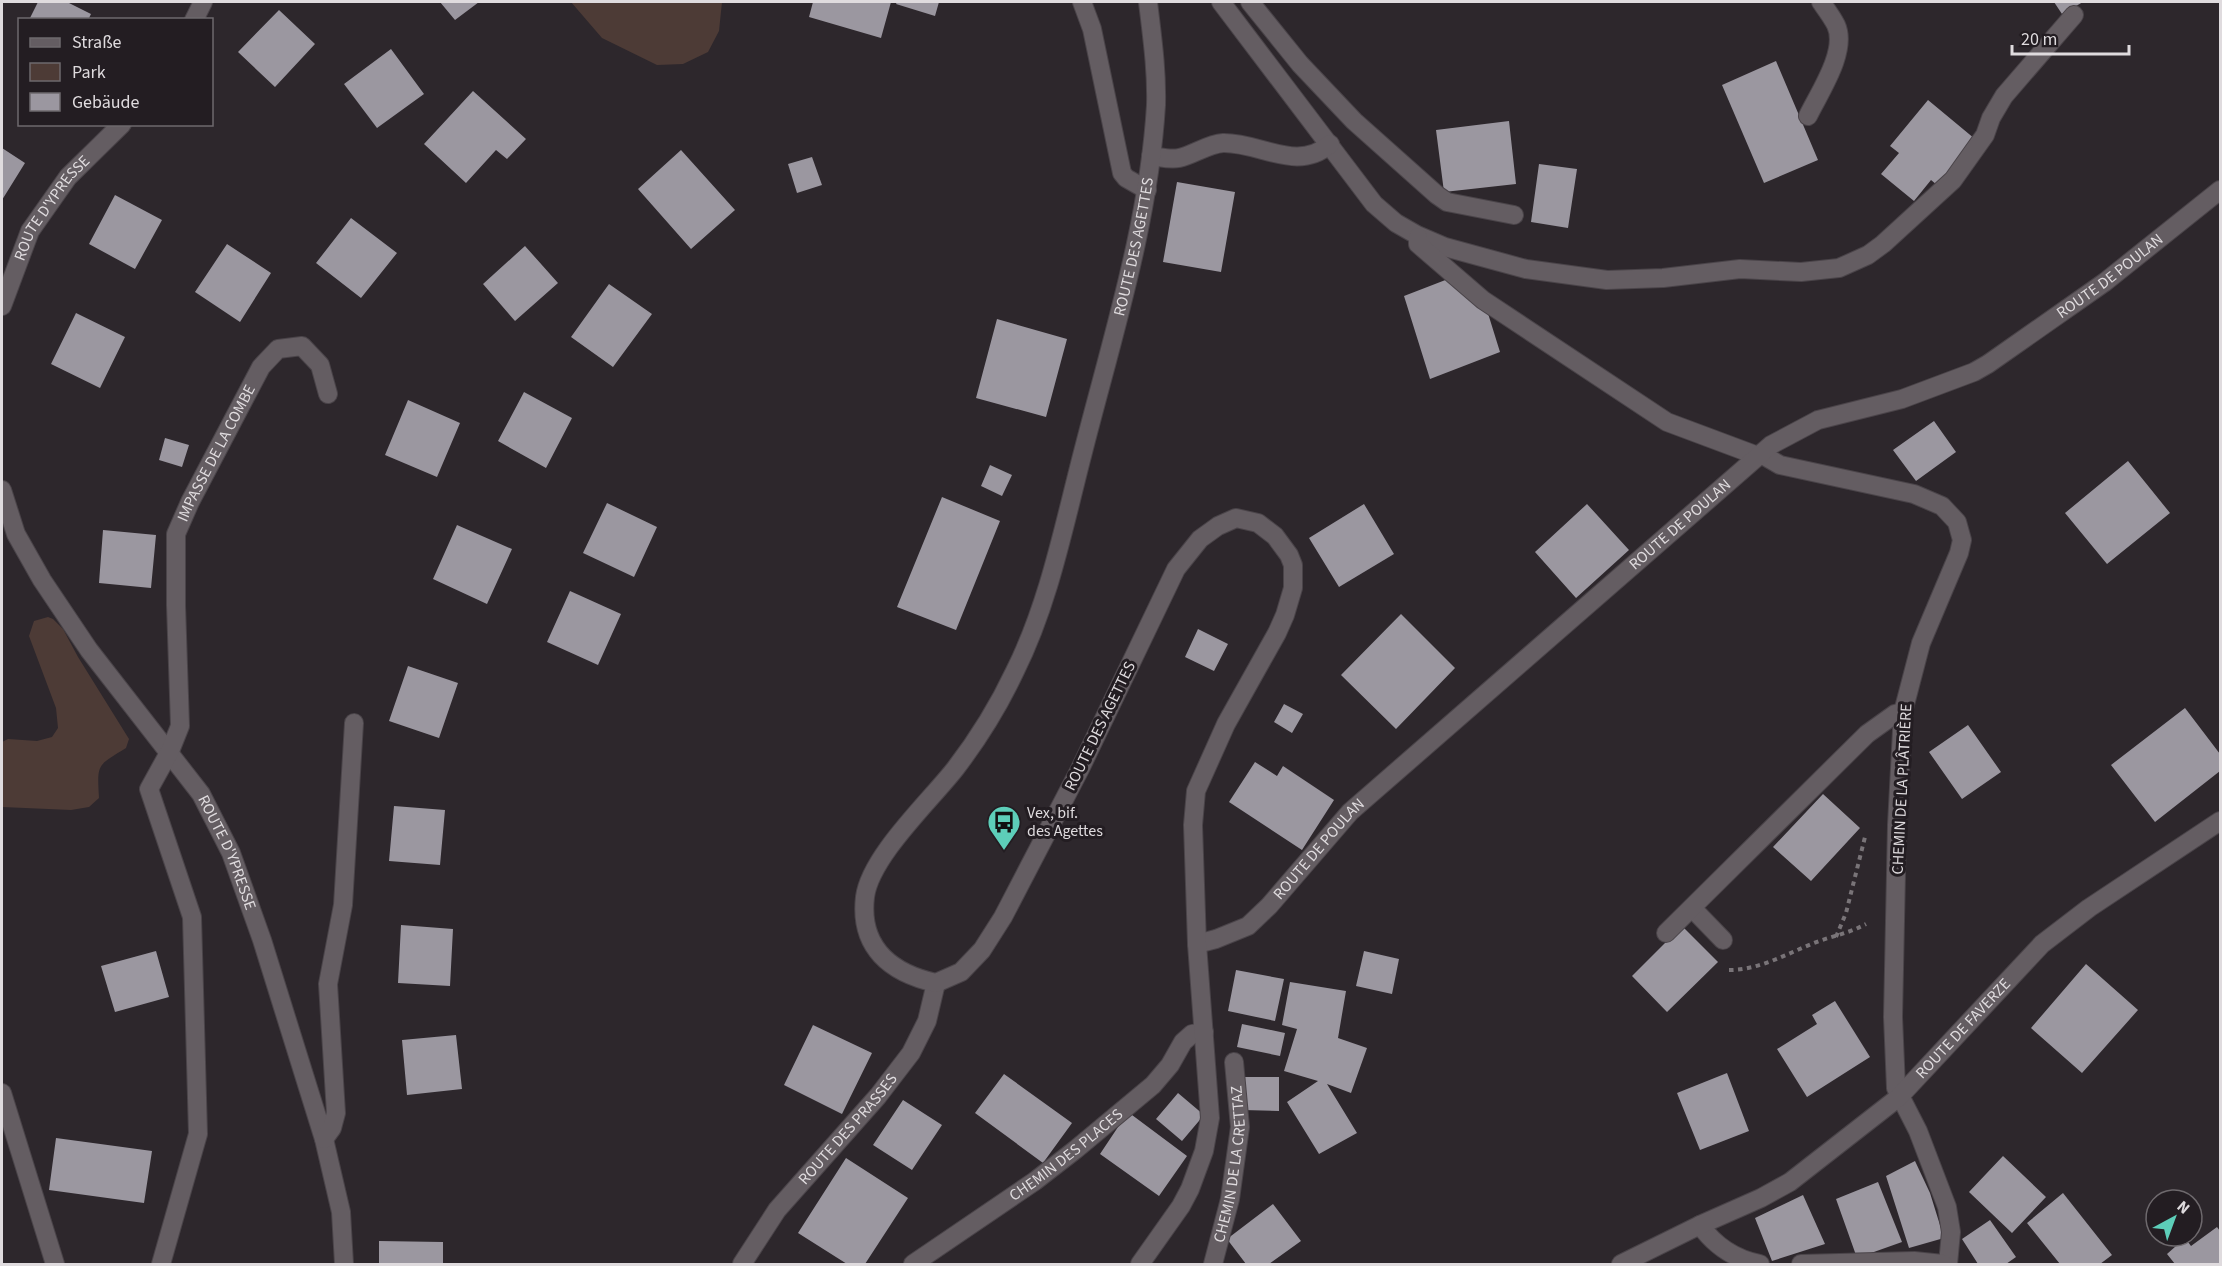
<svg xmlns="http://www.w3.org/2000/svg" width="2222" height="1266" viewBox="0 0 2222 1266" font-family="'Source Sans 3',sans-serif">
  <rect width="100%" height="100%" fill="#2d272c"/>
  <path fill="#4d3b36" d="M571,2H722L719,31L708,52L683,64L657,65L602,38Z
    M48,617L53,619L63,629L78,657L129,739L126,748C97,766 97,763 99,798L89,807L71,810L2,807V742L8,739L37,741L52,737L58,728L56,708L29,636L34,621Z"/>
  <path fill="#9b97a0" d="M38,2H67L91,14L88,20H29Z
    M440,2H479L455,20Z
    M813,2H891L881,38L809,17Z
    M897,2H939L935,16L896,4Z
    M2054,2H2083L2062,14Z
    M279,10L315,44L275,87L238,52Z
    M391,49L424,94L377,128L344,84Z
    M1776,61L1818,160L1764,183L1722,85Z
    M473,91L526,139L507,159L496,150L466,183L424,144Z
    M1928,100L1975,139L1937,185L1931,180L1914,201L1881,174L1899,153L1890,146Z
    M1509,121L1516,184L1444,192L1436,130Z
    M2,148L25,163L2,200Z
    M681,150L735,210L691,249L638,189Z
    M812,157L822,185L797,193L788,164Z
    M1539,164L1577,169L1568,228L1531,222Z
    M1177,182L1235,192L1221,272L1163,262Z
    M115,195L162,220L135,269L89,244Z
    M351,218L397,253L361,298L316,263Z
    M227,244L271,273L240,322L195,292Z
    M525,246L558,283L515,321L483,284Z
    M1448,279L1486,307L1500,352L1430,379L1404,296Z
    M609,284L652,314L613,367L571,337Z
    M76,313L125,337L100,388L51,364Z
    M997,319L1067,339L1046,417L976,398Z
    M524,392L572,418L546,468L498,441Z
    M408,400L460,423L437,477L385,455Z
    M1934,421L1956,452L1916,481L1893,450Z
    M165,438L189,445L182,467L159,460Z
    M2128,461L2170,513L2107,564L2065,513Z
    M990,465L1012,475L1002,496L981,486Z
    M942,497L1000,521L956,630L897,607Z
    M607,503L657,527L634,577L583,553Z
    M1364,504L1394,554L1339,587L1309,538Z
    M1587,504L1629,550L1576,598L1535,552Z
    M457,525L512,549L487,604L433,579Z
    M103,530L156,535L151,588L99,583Z
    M570,591L621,614L598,665L547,642Z
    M1401,614L1455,668L1396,729L1341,675Z
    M1198,629L1228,644L1214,671L1185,657Z
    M408,666L458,683L439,738L389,721Z
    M1284,704L1303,714L1292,733L1274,722Z
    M2185,708L2220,754V771L2155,822L2111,765Z
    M1968,725L2001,772L1962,799L1929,752Z
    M1255,762L1277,776L1283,766L1334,800L1302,850L1229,802Z
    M1823,794L1860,828L1811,881L1773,847Z
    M394,806L445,810L440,865L389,861Z
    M401,925L453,929L450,986L398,983Z
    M1682,926L1718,962L1667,1012L1632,976Z
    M156,951L169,997L115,1012L101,966Z
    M1364,951L1399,959L1392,994L1356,986Z
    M2086,964L2138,1010L2082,1073L2031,1028Z
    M1236,970L1284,979L1275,1021L1228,1011Z
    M1290,982L1346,991L1338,1038L1367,1048L1351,1093L1327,1084L1357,1133L1319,1154L1287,1102L1318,1081L1284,1071L1297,1029L1282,1025Z
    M1835,1001L1870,1057L1807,1097L1777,1049L1817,1024L1812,1015Z
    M1242,1024L1285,1033L1280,1056L1237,1047Z
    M813,1025L872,1053L842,1114L784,1085Z
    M456,1035L462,1089L407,1095L402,1040Z
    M1727,1073L1749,1131L1700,1150L1677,1093Z
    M1004,1074L1072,1123L1043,1163L975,1113Z
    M1243,1077H1279V1111L1243,1110Z
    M1178,1093L1204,1115L1182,1141L1156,1119Z
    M903,1100L942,1125L912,1170L873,1145Z
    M1128,1112L1187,1156L1159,1196L1100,1154Z
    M56,1138L152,1151L144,1203L49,1190Z
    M2003,1156L2046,1197L2012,1233L1969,1192Z
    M846,1158L908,1198L865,1264H847L798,1233Z
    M1915,1161L1930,1193L1944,1238L1909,1248L1886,1176Z
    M1878,1182L1902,1242L1857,1258L1836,1199Z
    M2063,1193L2112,1255L2100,1264H2060L2027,1223Z
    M1803,1195L1825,1244L1772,1261L1755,1218Z
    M1273,1204L1301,1241L1269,1264H1246L1227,1239Z
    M1990,1220L2016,1257L2006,1264H1978L1962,1239Z
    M2217,1227L2220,1231V1264H2175L2167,1254L2185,1238L2191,1246Z
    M379,1241L443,1242V1264H379Z"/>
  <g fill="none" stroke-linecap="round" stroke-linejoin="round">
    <defs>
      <g id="minor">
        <path d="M1082,2L1092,29L1122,173L1126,178L1147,190"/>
        <path d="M1221,2L1374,204L1396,223L1417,235L1445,247L1526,269L1607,280L1663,278L1740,269L1801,272L1839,268L1868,255L1883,244L1953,180L1985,135L1991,118L2004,96L2074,15"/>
        <path d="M1250,2L1300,64L1354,121L1437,195L1447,202L1514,215"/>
        <path d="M194,20L203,2"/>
        <path d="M1808,116C1819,93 1848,51 1836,25C1832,17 1826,9 1821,2"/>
        <path d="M1151,156C1160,157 1170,160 1179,158C1193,155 1208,144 1223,143C1260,142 1297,173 1330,144"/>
        <path d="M1418,237V244L1483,300L1667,422L1758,456"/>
        <path id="s1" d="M2,306L30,231L68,177L122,124"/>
        <path d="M1761,454L1780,465L1914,494L1942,506L1957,522L1962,540L1959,553L1921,643L1903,712L1897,825L1893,1017L1896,1088L1918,1131L1947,1207L1951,1232L1948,1264"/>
        <path id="s2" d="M2,490L16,534L42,580L89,650L201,794L231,853L262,940L324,1139L341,1212L344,1264"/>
        <path d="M1692,908L1723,940"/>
        <path d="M1666,933L1867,734L1895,714L1903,712"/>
        <path id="s3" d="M1197,944L1216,939L1248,926L1269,906L1350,812L1771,445L1818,420L1902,399L1974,372L1988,364L2105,282L2220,190"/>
        <path d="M2,1093L55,1264"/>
        <path d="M324,1139L332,1128L336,1113L328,984L343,905L354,723"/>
        <path d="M1700,1225C1715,1246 1734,1259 1760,1264"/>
        <path id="s4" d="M161,1264L198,1134L192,917L149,789L170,751L180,726L176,605V534L190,502L261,367L278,349L302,346L320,365L328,394"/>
        <path id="s5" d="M742,1264L777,1210L878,1096L911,1053L927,1021L936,983"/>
        <path id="s6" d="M913,1264L1035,1181L1075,1150L1153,1085L1170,1065L1183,1042L1192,1034L1204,1032"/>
        <path id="s7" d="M1140,1264L1181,1206L1190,1189L1204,1151L1210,1118L1197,944L1193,825L1196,791L1226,724L1277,633L1285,615L1293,588V565L1289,555L1275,536L1258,523L1236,518L1218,526L1200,539L1176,569L1080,769L1003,917L982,950L961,972L936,983C891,973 859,948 865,897C870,857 929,802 955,769C978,739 999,705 1015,671C1049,603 1064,525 1083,452C1112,338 1149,223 1156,105C1157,70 1152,36 1148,2"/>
        <path id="s8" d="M1213,1264L1230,1199L1240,1127L1234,1062"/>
        <path id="s9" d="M1621,1264L1700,1225L1761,1198L1790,1182L1899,1097L2042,944L2089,908L2220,821"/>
        <path d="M1801,1264L1914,1261L1943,1264"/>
      </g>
    </defs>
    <use href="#minor" stroke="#4a4449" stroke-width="20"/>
    <path stroke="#797478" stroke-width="4" stroke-dasharray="4.5 4.5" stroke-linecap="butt" d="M1836,937L1846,913L1865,837
      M1729,970C1762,970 1791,951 1822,940C1838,935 1851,932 1866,924"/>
    <use href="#minor" stroke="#645d62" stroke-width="18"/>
  </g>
  <defs>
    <symbol id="bus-pin" viewBox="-11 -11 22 30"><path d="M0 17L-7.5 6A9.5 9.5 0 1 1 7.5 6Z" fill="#5dceb9" stroke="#231d22"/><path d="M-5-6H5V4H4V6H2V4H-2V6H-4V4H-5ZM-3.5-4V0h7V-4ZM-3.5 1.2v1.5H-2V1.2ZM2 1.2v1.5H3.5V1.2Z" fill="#111"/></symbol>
  </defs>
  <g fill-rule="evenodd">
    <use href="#bus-pin" x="985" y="803" width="38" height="52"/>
  </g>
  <g text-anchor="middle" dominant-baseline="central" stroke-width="6" stroke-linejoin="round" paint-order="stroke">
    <g font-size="16" fill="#dfdbde" stroke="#231d22">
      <text stroke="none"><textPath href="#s1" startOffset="111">ROUTE D'YPRESSE</textPath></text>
      <text stroke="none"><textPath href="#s7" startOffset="2224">ROUTE DES AGETTES</textPath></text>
      <text stroke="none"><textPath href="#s3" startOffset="1149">ROUTE DE POULAN</textPath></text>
      <text stroke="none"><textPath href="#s4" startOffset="840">IMPASSE DE LA COMBE</textPath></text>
      <text stroke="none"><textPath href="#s3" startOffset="645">ROUTE DE POULAN</textPath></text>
      <text transform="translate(1100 726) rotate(-64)">ROUTE DES AGETTES</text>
      <text transform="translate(1902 789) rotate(-87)">CHEMIN DE LA PLÂTRIÈRE</text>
      <text stroke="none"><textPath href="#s3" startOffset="159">ROUTE DE POULAN</textPath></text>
      <text stroke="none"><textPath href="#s2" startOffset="430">ROUTE D'YPRESSE</textPath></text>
      <text stroke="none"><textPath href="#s9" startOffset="420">ROUTE DE FAVERZE</textPath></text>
      <text stroke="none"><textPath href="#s5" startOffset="172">ROUTE DES PRASSES</textPath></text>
      <text stroke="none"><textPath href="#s6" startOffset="188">CHEMIN DES PLACES</textPath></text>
      <text stroke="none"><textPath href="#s8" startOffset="102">CHEMIN DE LA CRETTAZ</textPath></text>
    </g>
    <g font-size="16" fill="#dfdbde" stroke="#231d22" text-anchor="start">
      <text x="1027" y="813">Vex, bif.<tspan x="1027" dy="18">des Agettes</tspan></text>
    </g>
  </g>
  <rect width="2222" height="1266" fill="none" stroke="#dfdbde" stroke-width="6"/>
  <rect x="18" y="18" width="195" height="108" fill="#231d22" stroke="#6e696d" stroke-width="1.5"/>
  <rect x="30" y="38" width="30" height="9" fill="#645d62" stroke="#6e696d" stroke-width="1.5"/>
  <text x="72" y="48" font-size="18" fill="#dfdbde">Straße</text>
  <rect x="30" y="63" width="30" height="18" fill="#4d3b36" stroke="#6e696d" stroke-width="1.5"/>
  <text x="72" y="78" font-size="18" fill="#dfdbde">Park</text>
  <rect x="30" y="93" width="30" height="18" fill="#9b97a0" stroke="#6e696d" stroke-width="1.5"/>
  <text x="72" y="108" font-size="18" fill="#dfdbde">Gebäude</text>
  <g transform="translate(2174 1218) rotate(41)"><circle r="28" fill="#231d22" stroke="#6e696d" stroke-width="1.5"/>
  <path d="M0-4.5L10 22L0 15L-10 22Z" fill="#5dceb9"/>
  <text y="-9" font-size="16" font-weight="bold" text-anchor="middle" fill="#dfdbde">N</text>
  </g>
  <path d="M2012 45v9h117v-9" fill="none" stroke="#dfdbde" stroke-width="3"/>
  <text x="2021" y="45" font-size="18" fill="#dfdbde" stroke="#231d22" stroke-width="4.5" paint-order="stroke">20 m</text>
</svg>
